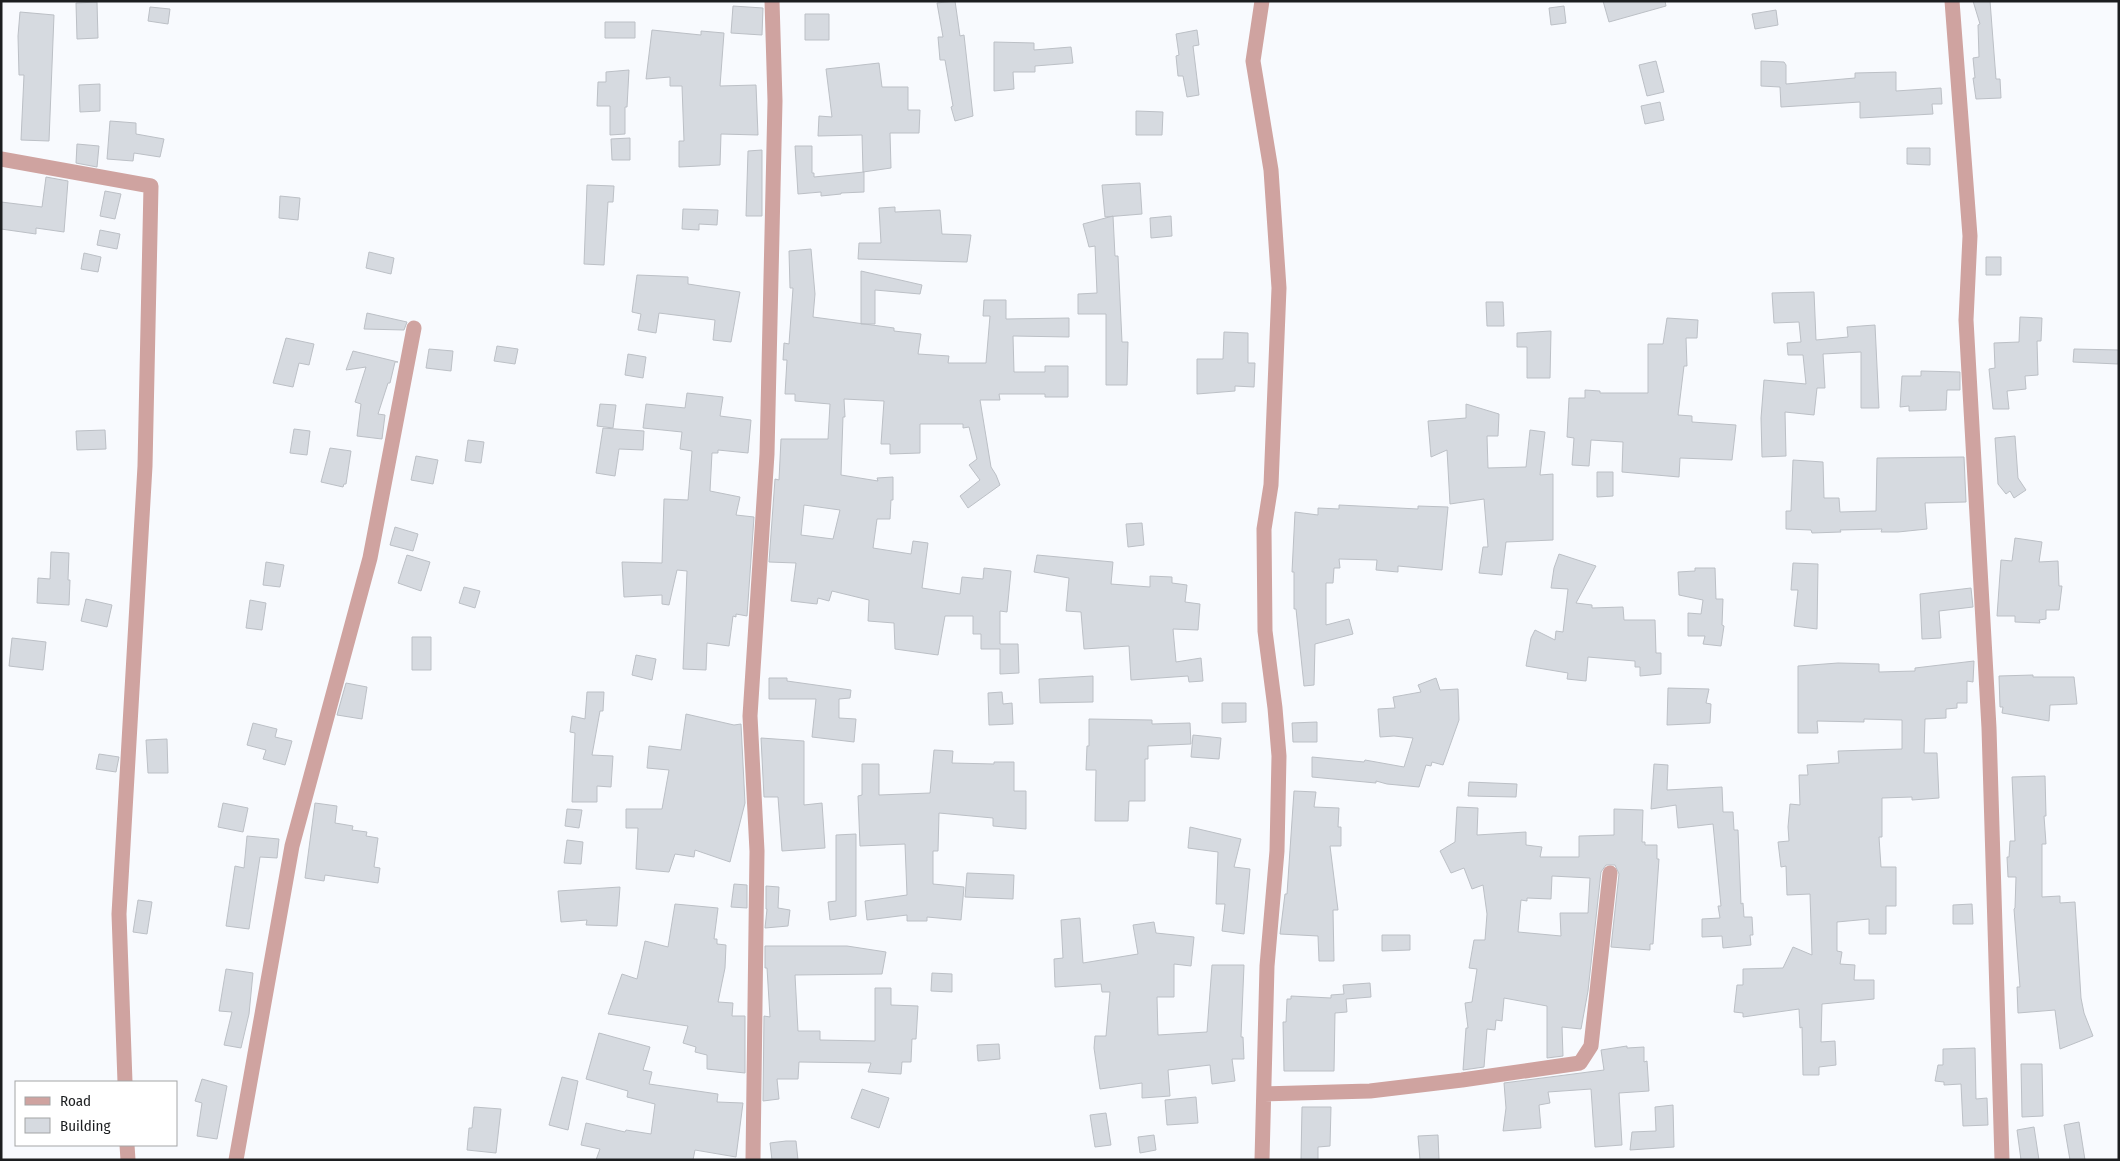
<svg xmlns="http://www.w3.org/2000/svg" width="2120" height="1161" viewBox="0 0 2120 1161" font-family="'Fira Sans Condensed',sans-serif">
  <rect width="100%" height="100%" fill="#f8fafe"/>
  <path fill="#d6dae0" stroke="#bcc0c6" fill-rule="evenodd" d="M955,1L960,36L964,35L973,116L955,121L951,107L953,106L945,60H940L938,37H943L937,3Z
    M1603,1H1665L1666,6L1609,22Z
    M1973,1H1990L1996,79H2000L2001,98L1976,99L1973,78H1975L1973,58L1979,57L1978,25L1980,24Z
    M97,2L98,38L77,39L76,3Z
    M733,6L763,8L762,35L731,33Z
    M1564,6L1566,23L1551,25L1549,8Z
    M150,7L170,9L168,24L148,21Z
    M1776,10L1778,25L1755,29L1752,14Z
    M20,12L54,15L49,141L21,140L24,75H19L18,36Z
    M805,14H829V40H805Z
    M605,22H635V38H605Z
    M652,30L701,35V31L724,33L720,86L756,85L758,135L721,134L720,165L679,167V141H684L682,86H670V77L646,79Z
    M1197,30L1199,45L1193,46L1199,95L1187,97L1183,76H1178L1176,56L1179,55L1176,34Z
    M994,42L1034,43V50L1071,47L1073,63L1035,66V72H1013L1014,89L994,91Z
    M1656,61L1664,92L1647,96L1639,65Z
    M1761,61L1784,62L1786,65V84L1855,78V73L1896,72V91L1941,88L1942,104H1932L1933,114L1860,118V102L1781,107L1780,87L1761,86Z
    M879,63L882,87H908V110H920L919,133H890L891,168L863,172L862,135L818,136L819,116L832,117L826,69Z
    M629,70L627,107H625V134L610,135V106H597L598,82H606V72Z
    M100,84V111L80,112L79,85Z
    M1660,102L1664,120L1645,124L1641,106Z
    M1136,111L1163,112L1162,135H1136Z
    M110,121L136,123V134L164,139L160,157L134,153L133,161L107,159Z
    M630,138V160H612L611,139Z
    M77,144L99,146L97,167L76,163Z
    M795,146H812V173H814V177L864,172V192L841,193V194L821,196V192L798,194Z
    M1907,148H1930V165L1907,164Z
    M762,150V216H746L748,151Z
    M46,177L68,181L64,232L36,228V234L1,229V202L42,207Z
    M1140,183L1142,214L1105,217L1102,185Z
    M587,185L614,186L613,202H608L604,265L584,264Z
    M105,191L121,194L115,219L100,216Z
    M280,196L300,198L298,220L279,218Z
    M895,207V212L940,210L942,234L971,235L967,262L858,259L859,243H881L879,208Z
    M683,209L718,210L717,225L699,224V230L682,229Z
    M1113,216L1115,256H1118L1122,342H1128L1127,385H1106V314H1078V294L1097,293L1095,246L1089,247L1083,224Z
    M1171,216L1172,236L1151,238L1150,218Z
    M100,230L120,234L117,249L97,245Z
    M811,249L815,294L813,317L894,328V331L921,334L918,354L949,356L948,363H986L990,316H983L984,300H1006V319L1069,318V337L1013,336L1014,372H1045V366H1068V397H1045V394H999L1000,400H980L991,467L996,475L1000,485L968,508L960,496L980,480L969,465L977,459L969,427L963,428V424H920V453L890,454V444H881L884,401L844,399L845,417H843L841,475L878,481L877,478L893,477V500H891L890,519H877L873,548L911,554L913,541L928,543L922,588L960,594L962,577L983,579L984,568L1011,571L1007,612L1000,611V644H1018L1019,673L1000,674V649H981V634H973V616H945L938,655L895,649L894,623L868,621L869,600L832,591L829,601L818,598L817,604L791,601L796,563L769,562L775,479L779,480L781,439H828L830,404L795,401V394H785L787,360H783L784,343L789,344L793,288H790L789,251ZM804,505L840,510L833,539L801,535Z
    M369,252L394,258L391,274L366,268Z
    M84,253L101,257L98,272L81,269Z
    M1986,257H2001V275H1986Z
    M861,271L922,285L920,294L875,290V324H861Z
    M637,275L688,277V284L740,292L731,342L713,340L715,320L659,313L656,333L638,330L641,314L632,312Z
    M1814,292L1816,340L1848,337L1847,327L1875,325L1879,408H1861V352L1823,354L1825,388H1817L1814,415L1785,412L1786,456L1762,457L1761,418L1764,380L1806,384L1803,355H1788L1787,343L1801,342L1799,322L1774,323L1772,293Z
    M1486,302H1503L1504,326H1487Z
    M367,313L407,322L404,330L364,329Z
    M2020,317L2042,318L2041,341H2037L2038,375L2025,376L2026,389L2007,391L2009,409H1993L1989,369L1995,368L1994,343L2019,342Z
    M1667,318L1698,320L1697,338H1686L1687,366H1684L1678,415L1692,416V422L1736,425L1732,460L1680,458L1679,477L1622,472L1623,442L1591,440L1589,466L1572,465L1574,438L1567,437L1569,398H1585V390L1600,391V393H1648V344H1663Z
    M1551,331L1550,378H1527V347H1517V333Z
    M1224,332L1248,333V363H1255L1254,387L1235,386V391L1197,394V359H1223Z
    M286,338L314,344L309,365L299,363L293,387L273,383Z
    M497,346L518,349L515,364L494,361Z
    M429,349L453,351L451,371L426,368Z
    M2074,349L2119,350L2118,364L2073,362Z
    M353,351L398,362H395L390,383H388L378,414L385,415L382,439L357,436L361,404L355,402L366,367L346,370Z
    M628,354L646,357L643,378L625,375Z
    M1921,371L1960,372V390H1947L1946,410L1909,411V406L1900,407L1902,376H1921Z
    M687,393L723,397L720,416L751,420L748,453L718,450V453H712L710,491L740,497L736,515L754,517L747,616L736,614V617L733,616L729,646L707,643L706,670L683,669L687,571L677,570L669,605L662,604V595L624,597L622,562L662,563L664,499L688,500L692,451L680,449L682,432L643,428L646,404L685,408Z
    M600,404L616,405L613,428L597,426Z
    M1466,404L1499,414L1498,436H1487L1488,468L1526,467L1530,430L1545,432L1540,475L1553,474V540L1506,542L1502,575L1479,573L1483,547H1488L1484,499L1450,504L1447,450L1431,457L1428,421L1466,418Z
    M603,428L644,431L643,450L619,449L615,476L596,473Z
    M294,429L310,431L307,455L290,453Z
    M105,430L106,449L77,450L76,431Z
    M2015,436L2018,478L2026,490L2014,498L2010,491L2006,494L1998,484L1995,438Z
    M468,440L484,442L481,463L465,461Z
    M330,448L351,451L346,484H344L343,487L321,482Z
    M416,456L438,460L433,484L411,480Z
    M1964,457L1966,502L1925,503L1927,529L1898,532H1881L1882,529L1840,530L1841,532L1812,533L1811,530L1786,529V511H1791L1793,460L1823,462L1824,498H1839L1840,512L1876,511L1877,458Z
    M1597,472H1613V496L1597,497Z
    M1339,505L1418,509V506L1448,507L1442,570L1398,566V572L1376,570L1377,560L1339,559L1340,568H1334L1333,583H1326V625L1349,619L1353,634L1315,644L1314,685L1304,686L1296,609H1294V572H1292L1295,512L1318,515V508L1339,509Z
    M1142,523L1144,545L1128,547L1126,524Z
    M395,527L418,534L413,551L390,545Z
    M2015,538L2042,542L2039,562L2058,561L2059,586H2062L2059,610H2046V619L2039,620L2040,623L2015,622V616H1997L2001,560L2012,561Z
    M51,552L69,553L68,580H70L69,605L37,603L38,578L50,579Z
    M1559,554L1596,566L1576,603L1592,605V608L1623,607L1624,620H1655L1656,653H1661V674L1640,676V667H1635V661L1588,657L1586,681L1567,679L1568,673L1526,666L1531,638L1535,630L1555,640L1556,631L1563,632L1568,589L1551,588L1554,568Z
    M407,555L430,562L421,591L398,583Z
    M1037,555L1113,562L1111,584L1150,587V576L1172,577V583L1187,585L1185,602L1200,604L1198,630L1173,629L1176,662L1201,658L1203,681L1189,682L1188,676L1131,680L1129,646L1084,649L1081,612L1066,611L1069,578L1034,572Z
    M266,562L284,565L280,587L263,585Z
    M1793,563L1818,564L1817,629L1794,626L1798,590H1791Z
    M1695,568H1715L1716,599H1723L1722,625L1724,626L1721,646L1703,644L1705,636H1688V613L1701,614L1703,600L1679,595L1678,572L1695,571Z
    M464,587L480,591L475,608L459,603Z
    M1971,588L1973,607L1939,611L1941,638L1922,639L1920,594Z
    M86,599L112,605L107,627L81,621Z
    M250,600L266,603L262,630L246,628Z
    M412,637H431V670H412Z
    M12,638L46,642L43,670L9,666Z
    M636,655L656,659L652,680L632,675Z
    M1974,661L1973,682L1967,681V703H1957V708L1946,709V718L1925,719L1924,753H1937L1939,798L1912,800V797L1882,798V837H1879L1881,867H1896V906H1886V934H1869V919L1837,922V951L1842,952L1840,964L1855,965L1854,980H1874V999L1822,1004L1821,1042L1835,1041L1836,1065L1819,1067V1075H1803L1802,1027L1800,1028L1799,1009L1743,1017V1013L1734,1012L1737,985H1743V969L1783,968L1793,947L1812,955L1810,894L1787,895L1786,866L1781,867L1778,842L1789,841L1788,827L1790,804L1800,805L1799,775H1808L1807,765L1839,763L1838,751L1902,749V720L1864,719V722L1817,721L1818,733H1798V666L1838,663L1879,664V672L1915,671V668Z
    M2033,675V677H2074L2077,704L2050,705L2049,721L2002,713L2003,707H2000L1999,676Z
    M1093,676V702L1040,703L1039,679Z
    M769,678H787V681L851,690L850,698L839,699V718L856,719L854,742L812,737L816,699H769Z
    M1436,678L1440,690L1458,689L1459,720L1443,765L1432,762L1431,766L1426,765L1419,787L1387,784L1376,781V783L1312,777V757L1364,762L1365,760L1404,767L1413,738L1394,736L1380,737L1378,709L1395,708L1393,697L1421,692L1418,685Z
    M346,683L367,687L362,719L337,715Z
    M1668,688L1709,689L1706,703L1711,704L1710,723L1667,725Z
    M587,692H604L603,711H600L592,755L613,756L611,787L597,786V802H572L575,733L570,732L572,716L585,719Z
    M1002,692L1003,704L1012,703L1013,724L989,725L988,693Z
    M1222,703H1246V722L1222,723Z
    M686,714L734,725L741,724L745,803L730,862L695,850L694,857L675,854L669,872L636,869L638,828H626V809H662L669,770L647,768L649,746L681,750Z
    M1089,719L1152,720V724L1190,723L1191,744L1148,746V759H1145V801H1129L1128,821H1095L1096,770H1086L1087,746H1089Z
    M1317,722V742H1293L1292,723Z
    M253,723L277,729L275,737L292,741L285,765L263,759L266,750L247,745Z
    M1193,735L1221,738L1219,759L1191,757Z
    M761,738L804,741V805L822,803L825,848L782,851L778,797H764Z
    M167,739L168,773H148L146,740Z
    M934,750L953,751L952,763L994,764V762H1014V791H1026V829L993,826V818L939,813L938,851H933V884L964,887L961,920L927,917V921H907V915L867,920L865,901L907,895L905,844L860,846L858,796L862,795V764H879V795L930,793Z
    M99,754L119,757L116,772L96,769Z
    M1654,764L1668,765L1667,790L1722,787L1723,812H1733L1734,830H1738L1741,904L1743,903L1744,917H1752L1753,935H1750L1751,945L1723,948L1722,936L1702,937V919L1720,918L1718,906H1721L1713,824L1678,828L1676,805L1651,809Z
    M2045,776L2046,816H2044L2046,844H2042V897L2060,896V903L2075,902L2081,998L2084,1013L2093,1036L2060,1049L2055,1010L2018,1013L2017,987H2020L2014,909L2015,908L2016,877H2008L2007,857H2009L2010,841H2015L2012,777Z
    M1469,782L1517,784L1516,797L1468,796Z
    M1294,791L1316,792L1314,807L1339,808L1338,827H1341V846H1330L1338,910H1333L1334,961H1319L1318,936L1280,934L1285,894H1287Z
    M223,803L248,808L243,832L218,827Z
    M315,803L337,806L335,823L353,826L352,830L367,832L366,836L378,838L374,867L380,868L378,883L325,875L324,881L305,878Z
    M1457,807L1478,808L1477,835L1526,832V845L1542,847L1540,857H1579V836L1614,835V809L1643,810L1642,842H1645V845H1657V859H1659L1653,944H1650V950L1611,947L1619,874L1615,865H1606L1601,872L1588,991L1581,1029L1562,1027L1563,1056L1547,1058V1006L1504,998L1502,1021L1496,1020L1495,1030L1487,1029L1484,1067L1463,1070L1466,1028H1468L1465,1003L1472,1002L1477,969L1469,968L1474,940H1485L1487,914L1483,885L1472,889L1464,868L1451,873L1440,851L1455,842ZM1552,876L1590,878L1588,913H1560L1561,936L1518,932L1521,900L1527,901V898L1551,899Z
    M567,809L582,810L579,828L565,826Z
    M1190,827L1241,839L1234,867L1250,869L1244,934L1222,931L1225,904H1216L1218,852L1188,848Z
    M856,834V916L830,920L828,902L836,901V835Z
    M247,836L279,839L277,858L260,857L249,929L226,926L235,866L244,868Z
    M567,840L583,842L581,864L564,863Z
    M967,873L1014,875L1013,899L965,897Z
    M734,884L747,885V908L731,907Z
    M766,886L779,887L778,908L790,910L788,926L765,928L767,909H766Z
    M620,887L617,926L586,925L587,920L561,922L558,891Z
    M138,900L152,902L147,934L133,932Z
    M675,904L718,908L714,939H717V944L726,945L725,968L718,1002L733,1003L732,1016H745V1073L707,1069V1055L695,1052L696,1047L683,1043L688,1026L608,1014L622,974L637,979L645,941L668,947Z
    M1972,904L1973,924H1953V905Z
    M1080,918L1083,963L1138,954L1133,925L1154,922L1156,933L1194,937L1191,966L1174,964V997H1157L1158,1035L1207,1032L1212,965H1244L1241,1037H1243L1244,1059H1232L1235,1081L1212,1084L1210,1065L1168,1070L1170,1096L1142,1098V1083L1100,1089L1094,1048L1095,1036H1106L1110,992H1102L1101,984L1055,987L1054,959L1063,958L1061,920Z
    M1382,935H1410V950L1382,951Z
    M765,946H847L886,952L882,974L795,975L798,1031H820V1040L875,1041V988H891V1005L918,1006L916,1039H912L911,1062H902L901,1074L868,1072L871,1063L799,1062L798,1079H777L779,1099L763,1101L764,1016L770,1017L767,968H765Z
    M226,969L253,973L249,1014L241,1048L224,1045L232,1012L219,1011Z
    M932,973L952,974V992L931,991Z
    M1370,983L1371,997L1346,999L1347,1012L1335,1013L1334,1071H1284L1283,1022H1286L1287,999H1291V996L1331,998V995L1344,994L1343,985Z
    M599,1033L650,1047L643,1070L652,1072L649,1084L718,1094L717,1102L743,1103L736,1157L695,1150L693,1160H596L600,1149L581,1145L586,1123L625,1132L626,1130L651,1134L655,1104L627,1097L628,1091L586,1079Z
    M999,1044L1000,1059L978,1061L977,1045Z
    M1627,1046V1048L1644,1047V1062L1647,1061L1649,1091L1619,1093L1622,1145L1595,1147L1591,1089L1548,1092L1550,1103L1539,1105L1541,1128L1503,1131L1506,1108L1504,1083L1604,1070L1601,1050Z
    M1975,1048L1976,1099L1987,1098L1988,1125L1963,1126L1961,1084L1944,1085V1082L1935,1081L1938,1065H1943V1049Z
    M2021,1064H2042L2043,1116L2022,1117Z
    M562,1077L578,1081L568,1130L549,1125Z
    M202,1079L227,1086L217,1139L197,1136L202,1103L195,1101Z
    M862,1089L889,1098L879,1128L851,1118Z
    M1196,1097L1198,1123L1167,1125L1165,1100Z
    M1673,1105L1674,1147L1630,1150L1632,1132L1656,1131L1655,1107Z
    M474,1107L501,1109L496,1153L467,1150L469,1128H472Z
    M1302,1107H1331L1330,1146L1318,1147V1160H1301Z
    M1106,1113L1111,1145L1095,1147L1090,1115Z
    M2079,1122L2085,1160H2070L2064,1125Z
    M2034,1127L2039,1160H2021L2017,1130Z
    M1154,1135L1156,1150L1140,1153L1138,1137Z
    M1438,1135L1439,1160H1420L1418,1136Z
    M786,1141H796L798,1160H772L770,1143Z"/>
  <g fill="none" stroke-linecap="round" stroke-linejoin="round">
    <path stroke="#cfa3a0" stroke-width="15" d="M1952,1L1970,236L1966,320L1989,728L2002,1160
      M1,159L151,186L145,466L119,914L125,1082
      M1265,1094L1370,1091L1462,1080L1580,1063L1591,1046L1610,873
      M127,1145L128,1160
      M236,1160L292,846L370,558L414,328
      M753,1160L757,851L750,716L767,454L775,101L772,1
      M1262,1160L1267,966L1277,851L1279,756L1275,708L1265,631L1264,529L1271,485L1279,288L1271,170L1253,61L1262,1"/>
  </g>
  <rect width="2120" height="1161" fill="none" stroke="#1c1e20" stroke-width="5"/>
  <rect x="15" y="1081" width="162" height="65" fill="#ffffff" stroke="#a4a5a6"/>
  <rect x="25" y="1097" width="25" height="8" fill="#cfa3a0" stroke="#a4a5a6"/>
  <text x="60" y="1106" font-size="15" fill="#1c1e20">Road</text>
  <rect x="25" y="1118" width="25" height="15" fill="#d6dae0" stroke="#a4a5a6"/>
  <text x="60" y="1131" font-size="15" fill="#1c1e20">Building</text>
</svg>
